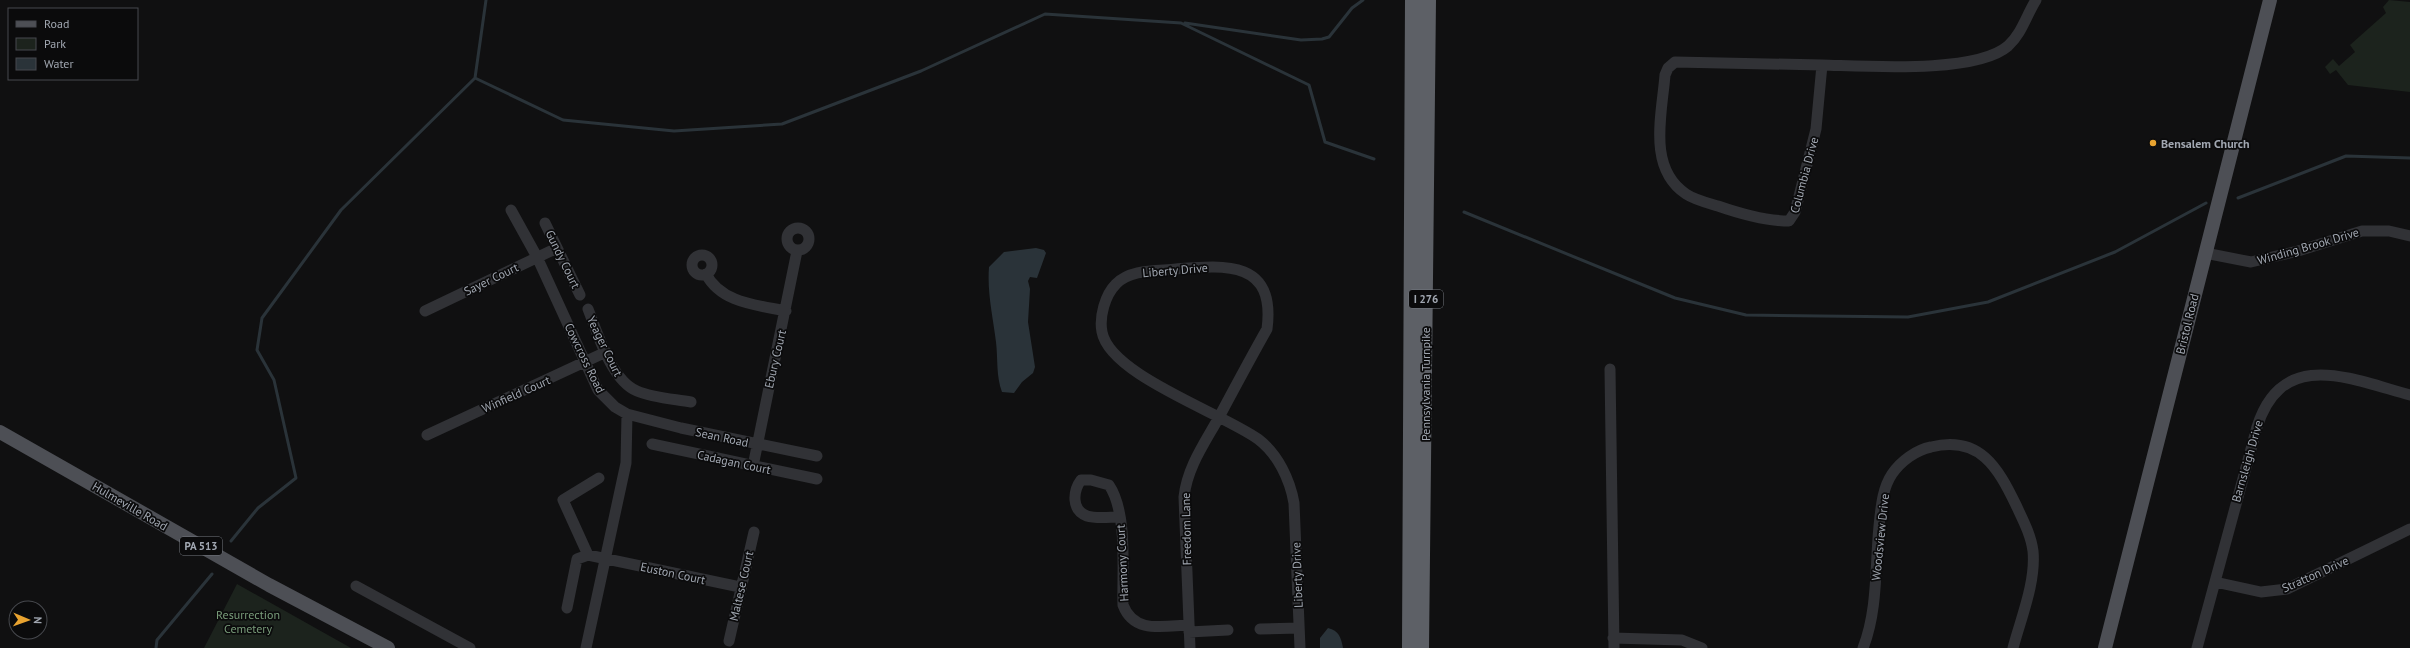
<svg xmlns="http://www.w3.org/2000/svg" width="2410" height="648" viewBox="0 0 2410 648" font-family="'PT Sans',sans-serif">
  <rect width="100%" height="100%" fill="#101011"/>
  <path fill="#1c231d" d="M2389,0L2410,2V92L2348,85L2336,70L2330,74L2325,67L2333,59L2339,66L2355,52L2350,45L2386,13L2383,7Z
    M237,584L351,648H204Z"/>
  <path fill="#2a3339" d="M1036,248L1044,250L1046,253L1037,278L1030,277L1028,281L1030,289L1028,322L1035,367L1033,373L1022,382L1014,393L1002,392C996,376 998,359 996,342C993,317 987,293 989,267L1004,252Z
    M1328,628C1339,631 1341,637 1343,648H1320V638Z"/>
  <g fill="none" stroke-linecap="round" stroke-linejoin="round">
    <path stroke="#2a3339" stroke-width="3" d="M1185,23L1301,40L1322,39L1329,37L1352,8L1363,0
      M475,78L563,120L674,131L782,124L921,71L1045,14L1181,23L1309,85L1325,142L1374,159
      M2238,198L2346,156L2410,158
      M1464,212L1675,298L1746,315L1908,317L1988,302L2115,252L2206,203
      M231,541L258,508L296,478L274,380L257,350L262,318L341,210L475,78L486,0
      M156,648L157,640L212,574"/>
    <path stroke="#313236" stroke-width="11" d="M1675,62L1822,65L1816,129L1795,212L1789,221C1765,221 1741,214 1718,206C1708,203 1695,200 1686,194C1647,168 1662,114 1665,75L1668,68Z
      M1822,65C1865,66 1976,74 2008,46C2022,33 2026,16 2036,0
      M511,210L537,257L598,390L615,407L627,414L626,463L586,648
      M545,223L580,295
      M787 239a11 11 0 1 1 22 0a11 11 0 1 1-22 0Z
      M2205,253L2251,262L2298,251L2362,231H2389L2410,236
      M692 265a10 10 0 1 1 20 0a10 10 0 1 1-20 0Z
      M706,274C721,303 757,305 786,311
      M588,309C598,334 611,380 637,391C653,398 674,399 691,402
      M425,311L557,248
      M1610,369L1614,648
      M627,414L681,428L817,456
      M427,435L606,352
      M652,444L817,479
      M753,466L797,251
      M599,478L563,500L588,555L740,587
      M1120,517C1110,517 1096,519 1087,516C1071,510 1073,491 1081,480H1091L1109,485C1128,513 1122,571 1123,605C1134,634 1163,626 1189,625
      M2215,582L2261,592L2287,589L2410,529
      M356,586L470,648
      M567,608L577,559L588,555
      M1260,629L1299,628
      M1189,632L1228,630
      M1613,638L1682,640L1702,648
      M729,641L754,532
      M1190,648L1184,497C1187,468 1204,444 1218,419C1234,389 1250,359 1267,329C1276,260 1225,265 1176,269C1157,271 1130,269 1116,284C1105,295 1099,317 1102,332C1110,375 1222,413 1258,439C1278,454 1290,480 1294,503L1300,648
      M1863,648C1878,610 1875,566 1879,526C1881,508 1882,489 1892,474C1901,461 1916,450 1931,447C1980,435 1998,468 2016,505C2023,520 2031,535 2033,551C2036,582 2021,618 2013,648
      M2197,648L2257,427C2282,347 2351,379 2410,395"/>
    <path stroke="#4d4f55" stroke-width="14" d="M0,432L269,585L388,648
      M2105,648L2270,0"/>
    <path stroke="#5d6066" stroke-width="16" d="M1410,648L1413,0
      M1421,648L1428,0"/>
  </g>
  <circle fill="#e8a330" stroke="#0b0b0c" stroke-width="1.5" cx="2153" cy="143" r="4"/>
  <g text-anchor="middle" dominant-baseline="central" stroke-width="3.5" stroke-linejoin="round" paint-order="stroke">
    <g fill="#0b0b0c" stroke="#747880" stroke-width="1">
      <rect x="1409" y="290" width="34" height="18" rx="3"/>
      <rect x="180" y="537" width="42" height="18" rx="3"/>
    </g>
    <g font-size="11" font-weight="bold" fill="#a1a7b1">
      <text x="1426" y="299">I 276</text>
      <text x="201" y="546">PA 513</text>
    </g>
    <g font-size="12" font-weight="bold" fill="#a1a7b1" stroke="#0b0b0c" text-anchor="start">
      <text x="2161" y="143">Bensalem Church</text>
    </g>
    <g font-size="12" fill="#a1a7b1" stroke="#0b0b0c">
      <text transform="translate(1804 175) rotate(-75)">Columbia Drive</text>
      <text transform="translate(2308 246) rotate(-16)">Winding Brook Drive</text>
      <text transform="translate(563 259) rotate(64)">Gundy Court</text>
      <text transform="translate(1175 270) rotate(-5)">Liberty Drive</text>
      <text transform="translate(491 279) rotate(-26)">Sayer Court</text>
      <text transform="translate(2187 324) rotate(-76)">Bristol Road</text>
      <text transform="translate(605 346) rotate(64)">Yeager Court</text>
      <text transform="translate(585 358) rotate(64)">Cowcross Road</text>
      <text transform="translate(775 359) rotate(-77)">Ebury Court</text>
      <text transform="translate(1425 384) rotate(-90)">Pennsylvania Turnpike</text>
      <text transform="translate(516 394) rotate(-24)">Winfield Court</text>
      <text transform="translate(722 437) rotate(12)">Sean Road</text>
      <text transform="translate(2247 461) rotate(-74)">Barnsleigh Drive</text>
      <text transform="translate(734 462) rotate(12)">Cadagan Court</text>
      <text transform="translate(130 506) rotate(30)">Hulmeville Road</text>
      <text transform="translate(1186 529) rotate(-91)">Freedom Lane</text>
      <text transform="translate(1880 537) rotate(-84)">Woodsview Drive</text>
      <text transform="translate(1122 563) rotate(-93)">Harmony Court</text>
      <text transform="translate(673 573) rotate(12)">Euston Court</text>
      <text transform="translate(2315 574) rotate(-24)">Stratton Drive</text>
      <text transform="translate(1297 575) rotate(-92)">Liberty Drive</text>
      <text transform="translate(741 586) rotate(-77)">Maltese Court</text>
    </g>
    <g font-size="12" fill="#799c7a" stroke="#0b0b0c">
      <text x="248" y="614">Resurrection<tspan x="248" dy="14">Cemetery</tspan></text>
    </g>
  </g>
  <rect x="8" y="8" width="130" height="72" fill="#0b0b0c" stroke="#47494e"/>
  <rect x="16" y="21" width="20" height="6" fill="#4d4f55" stroke="#47494e"/>
  <text x="44" y="28" font-size="12" fill="#a1a7b1">Road</text>
  <rect x="16" y="38" width="20" height="12" fill="#1c231d" stroke="#47494e"/>
  <text x="44" y="48" font-size="12" fill="#a1a7b1">Park</text>
  <rect x="16" y="58" width="20" height="12" fill="#2a3339" stroke="#47494e"/>
  <text x="44" y="68" font-size="12" fill="#a1a7b1">Water</text>
  <g transform="translate(28 620) rotate(92)"><circle r="19" fill="#0b0b0c" stroke="#47494e"/>
  <path d="M0-3L7 15L0 10L-7 15Z" fill="#e8a330"/>
  <text y="-6" font-size="11" font-weight="bold" text-anchor="middle" fill="#a1a7b1">N</text>
  </g>
</svg>
